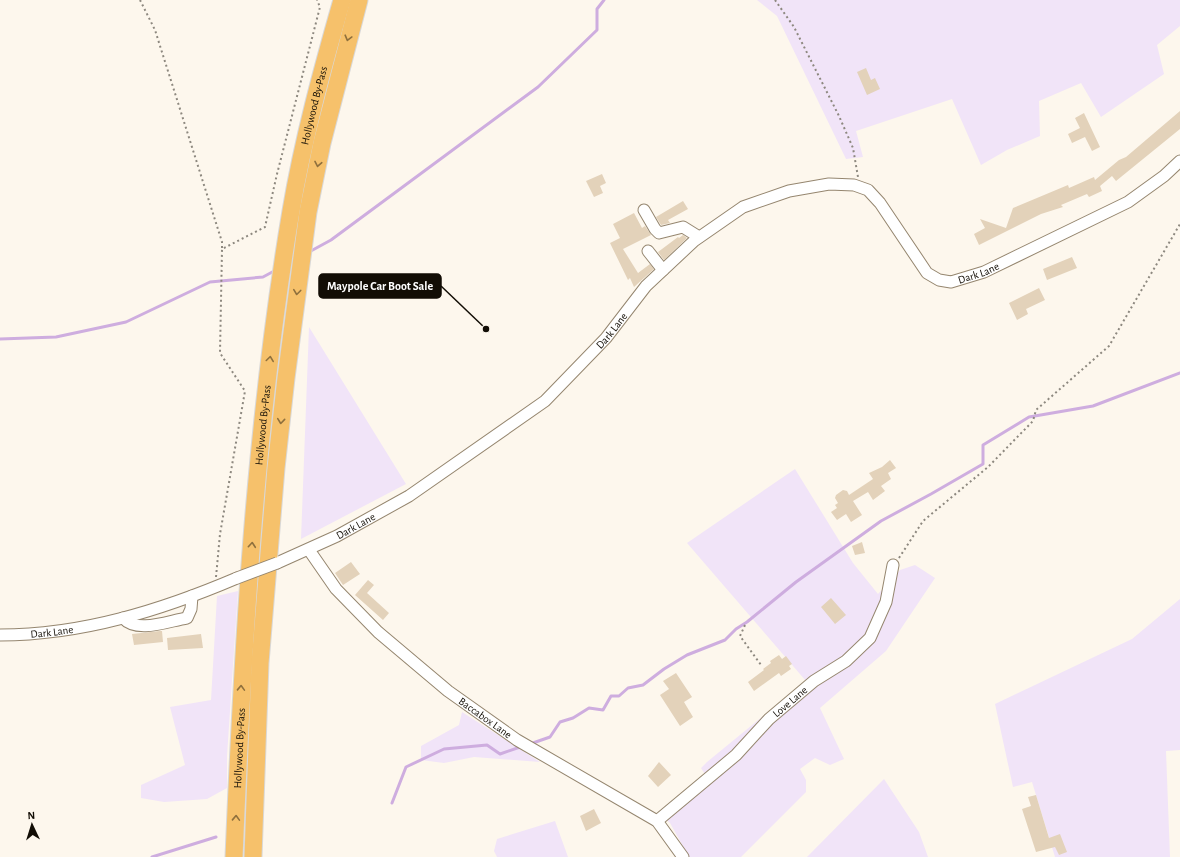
<svg xmlns="http://www.w3.org/2000/svg" width="1180" height="857" viewBox="0 0 1180 857" font-family="'Alegreya Sans',sans-serif">
  <rect width="100%" height="100%" fill="#fdf7ed"/>
  <path fill="#f1e4f8" d="M757,0H1180V26L1157,45L1164,74L1101,117L1081,83L1039,101L1040,136L1007,150L981,165L952,99L856,131L863,157L846,159L777,16Z
    M309,327L406,484L301,539Z
    M795,469L853,563L878,594L900,570L915,565L935,578L886,651L820,708L844,759L830,765L815,758L800,769L806,780V792L741,857H689L670,823L662,816L708,779L701,768L707,762L806,681L687,543Z
    M238,591L227,756V788L207,799L164,802L141,798V785L185,765L170,707L211,700L217,596Z
    M1180,599V750L1166,751L1170,857H1055L1032,782L1013,787L995,704L1132,639Z
    M462,712L540,762L474,757L444,763L421,760V746L459,725Z
    M884,779L919,832L928,857H807Z
    M555,821L568,857H497L494,851L497,839Z"/>
  <g fill="none" stroke-linecap="round" stroke-linejoin="round">
    <path stroke="#ceaddf" stroke-width="3" d="M309,252L331,240L538,87L597,30V9L604,0
      M0,339L56,337L126,322L210,282L263,277L276,270
      M530,744L550,737L560,722L573,718L589,708L603,710L611,696H619L628,688L643,685L664,669L687,655L725,640L736,629L747,622L796,582L881,521L931,494L983,464V445L1029,417L1093,406L1180,373
      M392,803L406,767L444,749L487,745L500,754L523,746
      M152,857L216,837"/>
  </g>
  <path fill="#e3d2ba" d="M866,68L871,80L875,78L880,89L867,95L857,72Z
    M1180,111V129L1116,181L1112,176L1100,186L1102,191L1089,197L1087,194L1061,205L1063,207L1041,214L979,245L974,234L985,228L980,219L1006,228L1013,208L1068,185L1069,188L1094,177L1095,180L1119,160L1126,157Z
    M1084,113L1100,147L1092,151L1085,137L1072,143L1068,134L1080,128L1075,118Z
    M602,174L606,183L600,186L603,193L594,197L586,181Z
    M683,201L688,209L668,220L670,223L661,225L656,217Z
    M634,213L642,228L645,226L651,235L623,249L638,273L650,264L654,269L634,287L630,278L628,280L610,243L620,238L613,224Z
    M683,235L687,238L664,260L658,252L678,237L679,238Z
    M1072,257L1077,268L1047,280L1043,269Z
    M1039,288L1045,300L1026,309L1028,314L1017,320L1009,303Z
    M890,460L896,468L888,473L891,479L881,486L885,491L873,500L868,492L853,501L862,515L851,522L846,514L837,520L831,512L837,508L835,505L838,503L835,498L836,495L843,490L847,491L849,495L873,479L869,473L882,467Z
    M862,542L865,553L855,555L852,546Z
    M351,562L360,574L343,585L335,573Z
    M368,580L374,585L367,593L389,613L383,620L355,595Z
    M831,598L846,615L835,624L821,607Z
    M160,631H162L163,642L134,645L132,634Z
    M201,634L203,648L168,650L167,638Z
    M779,655L782,659L786,656L792,664L789,666L791,669L781,676L779,673L754,691L748,682L764,670L763,669L771,663L770,661Z
    M676,673L692,697L684,702L693,717L680,726L660,695L669,689L663,681Z
    M659,762L671,775L658,787L648,776Z
    M1036,795L1049,838L1060,834L1067,852L1059,855L1055,847L1036,852L1022,809L1031,806L1028,797Z
    M594,809L601,823L586,831L580,816Z"/>
  <g fill="none" stroke-linecap="round" stroke-linejoin="round">
    <defs>
      <g id="minor">
        <path d="M644,210L655,229L659,233L683,227L699,237"/>
        <path d="M648,251L663,270"/>
        <path id="s1" d="M309,550L336,589L378,632L448,691L517,740L657,821L683,857"/>
        <path id="s2" d="M277,563L337,536L409,496L545,401L606,338L646,286L694,241L743,207L789,191L829,184L854,185L868,190L880,203L927,273L939,280L951,282L984,272L1128,202L1164,176L1180,161"/>
        <path d="M123,618C137,634 168,621 187,618L191,609L192,596"/>
        <path id="s3" d="M0,635C82,635 162,610 237,578"/>
        <path id="s4" d="M657,821L736,755L769,719L814,681L846,661L870,638L886,602L893,565"/>
      </g>
      <g id="highway">
        <path id="s5" d="M234,857C243,641 255,425 291,211C303,140 322,70 342,0"/>
        <path d="M253,857L260,663L276,468L286,378L308,212L322,143L359,0"/>
      </g>
    </defs>
    <use href="#minor" stroke="#95866f" stroke-width="13"/>
    <use href="#highway" stroke="#d9d8d7" stroke-width="19"/>
    <path stroke="#8d887f" stroke-width="2" stroke-dasharray="2 3" stroke-linecap="butt" d="M140,0L155,30L222,242V249
      M775,0L794,27L839,116L853,148L858,177
      M899,558L923,521L988,467L1033,421L1036,410L1109,346L1180,224
      M216,577L220,534L245,391L220,353L222,249L265,227L277,174L320,7L317,0
      M745,625L740,636L761,665"/>
    <use href="#minor" stroke="#fff" stroke-width="11"/>
    <use href="#highway" stroke="#f6c16b" stroke-width="17"/>
    <defs>
      <path id="minor-bridge" d="M237,578L277,563"/>
    </defs>
    <use href="#minor-bridge" stroke="#95866f" stroke-width="13" stroke-linecap="butt"/>
    <use href="#minor-bridge" stroke="#fff" stroke-width="11"/>
  </g>
  <defs><path id="oneway-chevron" d="M-2-3.5L2.5 0L-2 3.5" fill="none" stroke-width="1.6" stroke-linecap="round" stroke-linejoin="round"/></defs>
  <g stroke="#8f703d">
    <use href="#oneway-chevron" transform="translate(348 38) rotate(105)"/>
    <use href="#oneway-chevron" transform="translate(318 164) rotate(101)"/>
    <use href="#oneway-chevron" transform="translate(297 292) rotate(97)"/>
    <use href="#oneway-chevron" transform="translate(270 359) rotate(-82)"/>
    <use href="#oneway-chevron" transform="translate(281 421) rotate(96)"/>
    <use href="#oneway-chevron" transform="translate(252 545) rotate(-85)"/>
    <use href="#oneway-chevron" transform="translate(241 688) rotate(-88)"/>
    <use href="#oneway-chevron" transform="translate(236 818) rotate(-88)"/>
  </g>
  <g text-anchor="middle" dominant-baseline="central" stroke-width="3" stroke-linejoin="round" paint-order="stroke">
    <g font-size="11" fill="#120d05" stroke="#fdf7ed">
      <text stroke="none"><textPath href="#s5" startOffset="757">Hollywood By-Pass</textPath></text>
      <text stroke="none"><textPath href="#s2" startOffset="879">Dark Lane</textPath></text>
      <text stroke="none"><textPath href="#s2" startOffset="411">Dark Lane</textPath></text>
      <text stroke="none"><textPath href="#s5" startOffset="433">Hollywood By-Pass</textPath></text>
      <text stroke="none"><textPath href="#s2" startOffset="87">Dark Lane</textPath></text>
      <text stroke="none"><textPath href="#s3" startOffset="52">Dark Lane</textPath></text>
      <text stroke="none"><textPath href="#s4" startOffset="179">Love Lane</textPath></text>
      <text stroke="none"><textPath href="#s1" startOffset="245">Baccabox Lane</textPath></text>
      <text stroke="none"><textPath href="#s5" startOffset="109">Hollywood By-Pass</textPath></text>
    </g>
  </g>
  <path fill="none" stroke="#120d05" stroke-width="1.5" d="M486 329L441 286"/>
  <circle fill="#120d05" stroke="#fdf7ed" stroke-width="1.5" cx="486" cy="329" r="4"/>
  <rect fill="#120d05" stroke="#120d05" stroke-width="1.5" x="319" y="274" width="122" height="24" rx="4"/>
  <g font-size="12" text-anchor="middle" font-weight="bold" fill="#fff">
    <text x="380" y="290">Maypole Car Boot Sale</text>
  </g>
  <g transform="translate(32 825) rotate(356)" stroke="#fdf7ed" stroke-width="3" paint-order="stroke">
  <path d="M0-3L7 15L0 10L-7 15Z" fill="#120d05"/>
  <text y="-6" font-size="11" font-weight="bold" text-anchor="middle" fill="#120d05">N</text>
  </g>
</svg>
